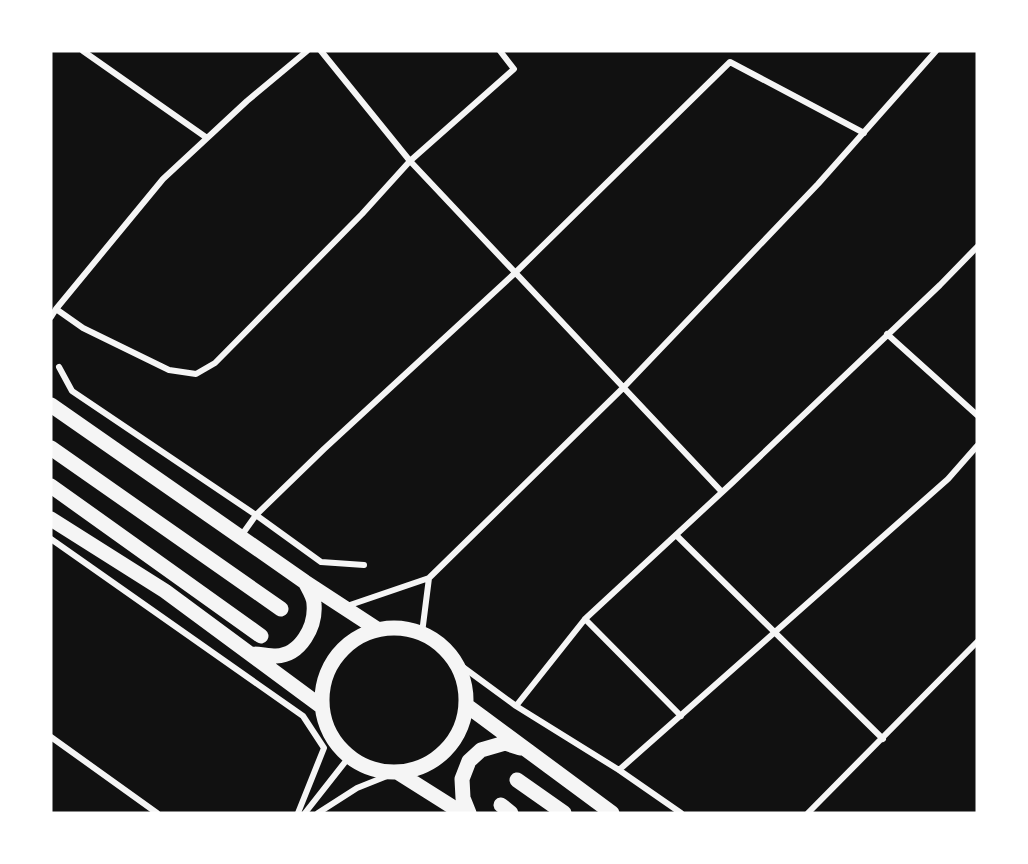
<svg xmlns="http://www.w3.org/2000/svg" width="1028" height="864" viewBox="0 0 1028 864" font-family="Spectral,serif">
  <rect width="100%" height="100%" fill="#111"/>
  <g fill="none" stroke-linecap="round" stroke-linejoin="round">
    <path stroke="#f5f5f5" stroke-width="6" d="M83,51L207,138
      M321,51L410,161L722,492
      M56,309L163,179L247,101L307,51
      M51,317L56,309L83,328L169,370L196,374L215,363L362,214L410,161L514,69L500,51
      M887,334L977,415
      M59,367L72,391L256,515L321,562L364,565
      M676,535L883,739
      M241,536L256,515L324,449L515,273L730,62L864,133
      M51,539L303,716L324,748L298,813
      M347,606L429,578L624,387L818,184L936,51
      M585,619L681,716
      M422,633L429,578
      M456,662L516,706L619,770L681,813
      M516,706L585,619L732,483L940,285L977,247
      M51,737L157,813
      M619,770L948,479L977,446
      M305,813L349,757
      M318,813L357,788L397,772
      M808,813L977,642"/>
    <path stroke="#f5f5f5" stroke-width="15" d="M51,405L305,582L377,629
      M51,448L281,609
      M51,486L261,636
      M51,519L165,591L322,707
      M322 700a72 72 0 1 1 144 0a72 72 0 1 1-144 0Z
      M252,654C260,654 268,656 276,656C301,655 316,626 314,604C314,597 308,588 305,582
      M466,705L612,813
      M397,772L462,813
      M517,780L564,813
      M501,805L511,813
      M469,813L463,798L462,779L469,761L481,750L505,743L520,748"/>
  </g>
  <rect width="1028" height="864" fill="none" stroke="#ffffff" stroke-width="105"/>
</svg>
